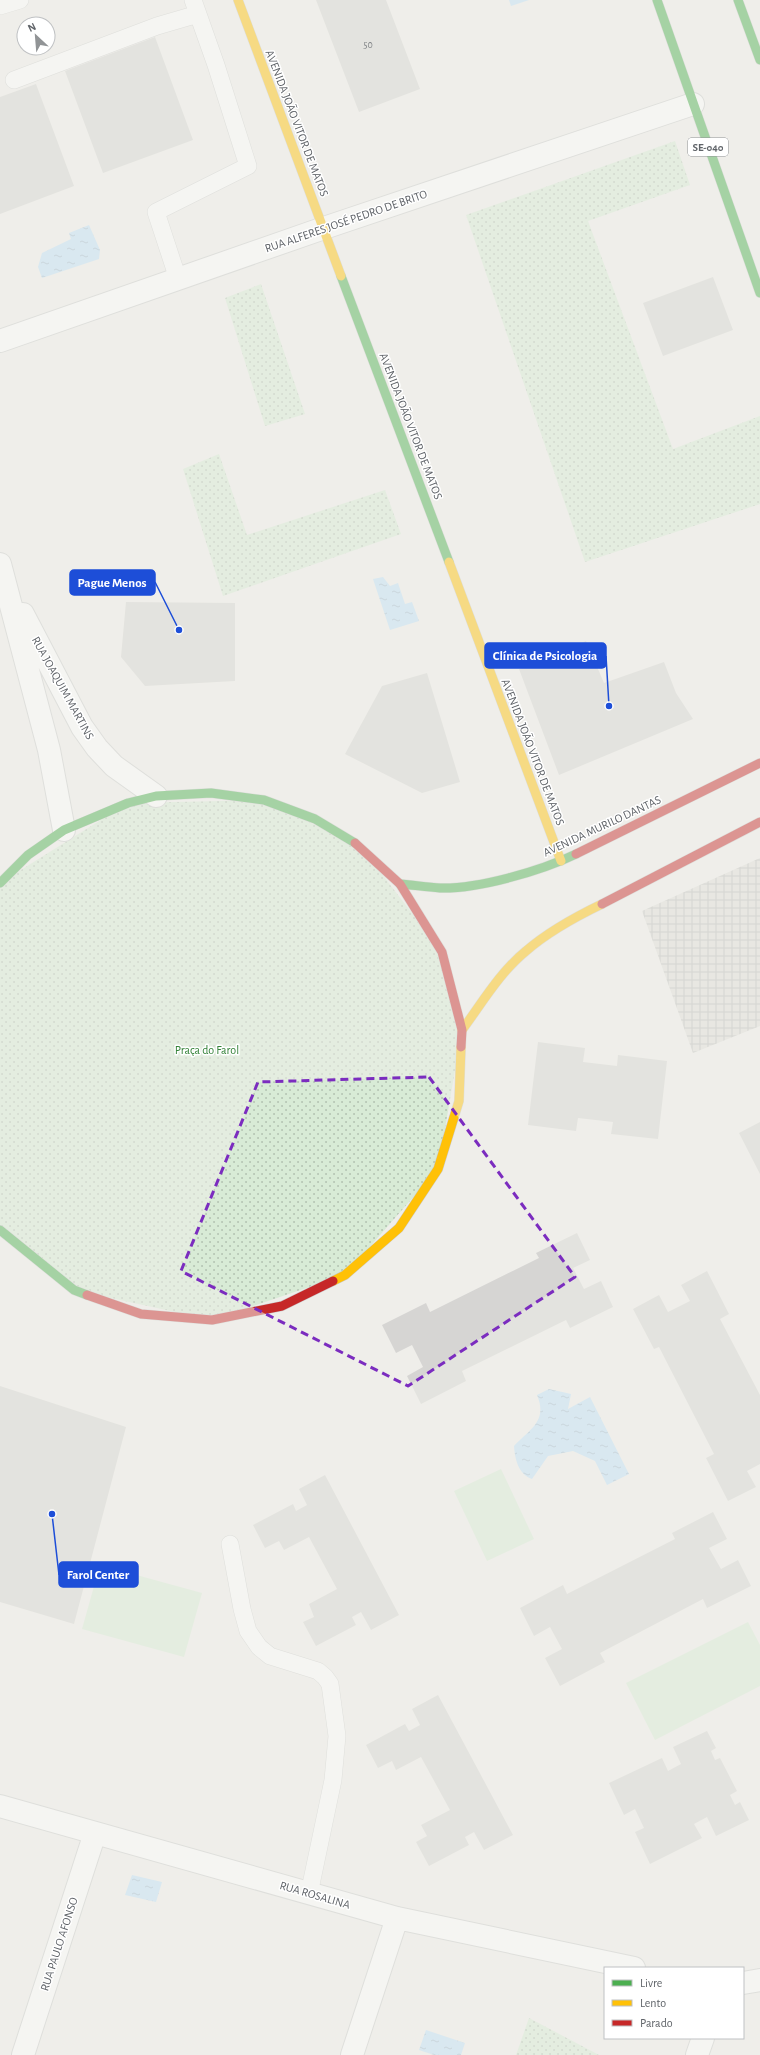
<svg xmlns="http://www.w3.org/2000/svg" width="760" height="2055" viewBox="0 0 760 2055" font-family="'Alegreya Sans',sans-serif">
  <defs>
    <pattern id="industrial-grid" width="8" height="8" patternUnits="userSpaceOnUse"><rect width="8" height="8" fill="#dfddda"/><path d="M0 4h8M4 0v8" fill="none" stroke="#b8b7b5"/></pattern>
    <pattern id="grass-dots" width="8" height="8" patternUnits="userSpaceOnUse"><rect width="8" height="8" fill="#d8ebd6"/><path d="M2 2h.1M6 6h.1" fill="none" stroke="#b2c2b1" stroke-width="1.8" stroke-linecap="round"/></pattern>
    <pattern id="water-ripples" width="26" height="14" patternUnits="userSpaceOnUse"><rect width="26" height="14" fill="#bfe0f9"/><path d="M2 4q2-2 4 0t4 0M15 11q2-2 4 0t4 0" fill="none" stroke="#9eb9cd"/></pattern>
  </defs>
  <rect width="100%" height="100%" fill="#efeeea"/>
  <path fill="url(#industrial-grid)" d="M760,858V1026L693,1053L642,911Z"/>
  <path fill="url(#grass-dots)" d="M675,141L690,185L588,221L673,449L760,416V504L585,562L466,215Z
    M261,284L305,414L265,426L225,298Z
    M219,454L247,535L385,490L401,534L223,596L183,469Z
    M264,800L361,847L442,952L462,1030L438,1169L345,1275L212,1320L74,1290L0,1230V883L128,803Z
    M529,2018L599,2055H516Z"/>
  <path fill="#d8ebd6" d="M501,1469L534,1539L487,1561L454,1491Z
    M100,1565L202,1593L184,1657L82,1629Z
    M748,1622L760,1645V1686L655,1740L626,1683Z"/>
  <path fill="url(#water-ripples)" d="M509,0H529L511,6Z
    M89,225L100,250L99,259L42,278L38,267L42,253L71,239L69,233Z
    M383,577L390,586L398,583L405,604L412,602L419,621L390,630L373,579Z
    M549,1389L571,1394L568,1409L590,1397L629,1474L607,1485L595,1461L573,1451L548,1456L532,1479C518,1474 515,1459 514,1446C530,1429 548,1421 537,1395Z
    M132,1875L162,1882L156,1902L125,1895Z
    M426,2030L465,2043L461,2055H434L419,2050Z"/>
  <path fill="#d6d5d3" d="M316,0H386L420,89L359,112Z
    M155,37L193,140L103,173L65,71Z
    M36,84L74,186L0,214V97Z
    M713,277L733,330L663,356L643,303Z
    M126,602L235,603V681L145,686L121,657Z
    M586,641L604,683L664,662L676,693L693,719L559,775L519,669Z
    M427,673L460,782L422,793L345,754L382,686Z
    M538,1042L585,1048L583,1062L617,1066L618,1055L667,1061L658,1139L611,1134L613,1122L578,1118L576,1131L528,1125Z
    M760,1122V1174L739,1133Z
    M577,1233L590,1260L573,1268L584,1289L601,1281L613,1307L570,1328L566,1320L462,1371L466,1381L421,1404L407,1376L423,1367L412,1345L396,1353L382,1325L426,1303L430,1312L539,1258L536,1253Z
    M707,1271L729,1314L720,1319L760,1395V1464L747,1471L756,1487L728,1501L706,1458L714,1454L659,1347L654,1349L633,1309L659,1295L668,1312L690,1301L681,1285Z
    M0,1386L126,1427L74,1624L0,1602Z
    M325,1475L399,1615L371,1630L361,1612L352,1617L356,1625L316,1646L303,1622L314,1617L309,1604L337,1589L309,1537L284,1550L279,1541L265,1548L253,1525L293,1504L296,1511L307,1505L299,1489Z
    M713,1512L727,1539L709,1548L721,1569L738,1560L751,1586L707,1608L703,1599L600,1653L605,1662L560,1686L545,1658L562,1649L550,1627L534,1636L520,1608L563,1585L567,1594L675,1539L672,1533Z
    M438,1695L513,1835L484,1850L474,1832L465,1837L469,1845L429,1866L416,1842L427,1836L421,1825L450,1810L421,1757L396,1770L392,1761L378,1768L366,1745L405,1724L409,1731L420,1725L412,1709Z
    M707,1731L716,1748L711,1751L715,1760L720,1758L737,1791L730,1795L735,1805L740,1802L749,1820L716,1836L707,1817L694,1824L702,1838L650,1864L635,1832L644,1828L635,1809L624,1815L609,1783L662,1758L668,1771L681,1764L673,1747Z"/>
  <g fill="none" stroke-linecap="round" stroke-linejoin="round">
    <defs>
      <path id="lane" d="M0,6L20,0
        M14,80L157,26L198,14
        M178,279L156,212L248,166L216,65L193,0
        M230,1544L242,1609L248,1631L259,1647L270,1656L318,1671L325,1677L330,1684L337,1736L333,1780L309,1894"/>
      <path id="street" d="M0,341L324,228L693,104
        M0,564L49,750L64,830
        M23,614L82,727L97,748L114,766L156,796
        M0,1806L397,1918L634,1968
        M743,1983L760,1980
        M23,2055L95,1833
        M352,2055L397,1918
        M697,2055L703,2038"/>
      <path id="fast" d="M657,0L760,293
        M738,0L760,60
        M341,276L449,562
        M0,883L28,855L64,830L128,803L156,796L211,793L264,800L315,819L355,843
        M400,884C413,885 426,887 440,888C478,889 541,871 576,854
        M0,1230L74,1290L87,1295"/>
      <path id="slow" d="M238,0L341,276
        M449,562L561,861
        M462,1030C482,1003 500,972 526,951C549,931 575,917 602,904
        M333,1281L345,1275L399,1228L438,1169L459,1101L461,1047"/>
      <path id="jam" d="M355,843L400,884L442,952L462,1030L461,1047
        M576,854L760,763
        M602,904L760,822
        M87,1295L141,1314L212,1320L282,1306L333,1281"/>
    </defs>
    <use href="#lane" stroke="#cbcccc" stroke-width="18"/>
    <use href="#street" stroke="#cbcccc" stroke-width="24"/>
    <use href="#fast" stroke="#cacacb" stroke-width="10"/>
    <use href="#slow" stroke="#cacacb" stroke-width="10"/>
    <use href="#jam" stroke="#cacacb" stroke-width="10"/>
    <use href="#lane" stroke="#fdfcfc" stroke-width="17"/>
    <use href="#street" stroke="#fdfcfc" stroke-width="22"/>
    <use href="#fast" stroke="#4caf50" stroke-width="9"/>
    <use href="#slow" stroke="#ffc107" stroke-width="9"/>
    <use href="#jam" stroke="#c62828" stroke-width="9"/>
  </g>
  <path d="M0 0H760V2055H0ZM429,1077L575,1277L408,1386L181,1271L258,1082Z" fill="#efeeea" fill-opacity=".55" fill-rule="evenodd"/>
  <path fill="none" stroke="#7b2cbf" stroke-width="3" stroke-dasharray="8 5" stroke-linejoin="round" d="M429,1077L575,1277L408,1386L181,1271L258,1082Z"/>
  <g text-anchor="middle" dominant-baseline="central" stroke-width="3" stroke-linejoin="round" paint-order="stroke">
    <g font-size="10" fill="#7e8184">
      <text x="368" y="45">50</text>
    </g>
    <rect fill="#fff" stroke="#8f9295" stroke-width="1" x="688" y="138" width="40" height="18" rx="3"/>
    <g font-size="11" font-weight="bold" fill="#5f6368">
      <text x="708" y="147">SE-040</text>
    </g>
    <g font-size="12" fill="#5f6368" stroke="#fff">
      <text transform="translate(297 123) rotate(69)">AVENIDA JOÃO VITOR DE MATOS</text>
      <text transform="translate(346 221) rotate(-19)">RUA ALFERES JOSÉ PEDRO DE BRITO</text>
      <text transform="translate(411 426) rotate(69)">AVENIDA JOÃO VITOR DE MATOS</text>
      <text transform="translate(63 688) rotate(61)">RUA JOAQUIM MARTINS</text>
      <text transform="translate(533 752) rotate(69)">AVENIDA JOÃO VITOR DE MATOS</text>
      <text transform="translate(602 826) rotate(-25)">AVENIDA MURILO DANTAS</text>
      <text transform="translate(315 1895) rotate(16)">RUA ROSALINA</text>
      <text transform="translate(59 1944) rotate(-72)">RUA PAULO AFONSO</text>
    </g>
    <g font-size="12" fill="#348238" stroke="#fff">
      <text x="207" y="1050">Praça do Farol</text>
    </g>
  </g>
  <path fill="none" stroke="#1d4ed8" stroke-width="1.5" d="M179 630L155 582M609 706L606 656M52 1514L59 1575"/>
  <g fill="#1d4ed8" stroke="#fff" stroke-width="1.5">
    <circle cx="179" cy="630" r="4"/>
    <circle cx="609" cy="706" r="4"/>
    <circle cx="52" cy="1514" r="4"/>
  </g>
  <g fill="#1d4ed8" stroke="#1d4ed8" stroke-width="1.5">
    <rect x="70" y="570" width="85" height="25" rx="4"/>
    <rect x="485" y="643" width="121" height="25" rx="4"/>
    <rect x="59" y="1562" width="79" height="25" rx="4"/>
  </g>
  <g font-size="13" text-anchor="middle" font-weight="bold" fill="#fff">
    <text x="112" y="587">Pague Menos</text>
    <text x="545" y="660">Clínica de Psicologia</text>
    <text x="98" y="1579">Farol Center</text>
  </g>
  <rect x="604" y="1967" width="140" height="72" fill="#ffffff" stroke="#bfc1c3"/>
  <rect x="612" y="1980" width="20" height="6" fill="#4caf50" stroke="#bfc1c3"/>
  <text x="640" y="1987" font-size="12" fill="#5f6368">Livre</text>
  <rect x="612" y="2000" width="20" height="6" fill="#ffc107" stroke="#bfc1c3"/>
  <text x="640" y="2007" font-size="12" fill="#5f6368">Lento</text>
  <rect x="612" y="2020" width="20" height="6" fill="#c62828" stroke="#bfc1c3"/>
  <text x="640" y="2027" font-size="12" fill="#5f6368">Parado</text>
  <g transform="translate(36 36) rotate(334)"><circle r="19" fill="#ffffff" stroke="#bfc1c3"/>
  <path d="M0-3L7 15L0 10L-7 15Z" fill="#919496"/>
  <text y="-6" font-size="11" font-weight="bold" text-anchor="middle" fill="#5f6368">N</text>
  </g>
</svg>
